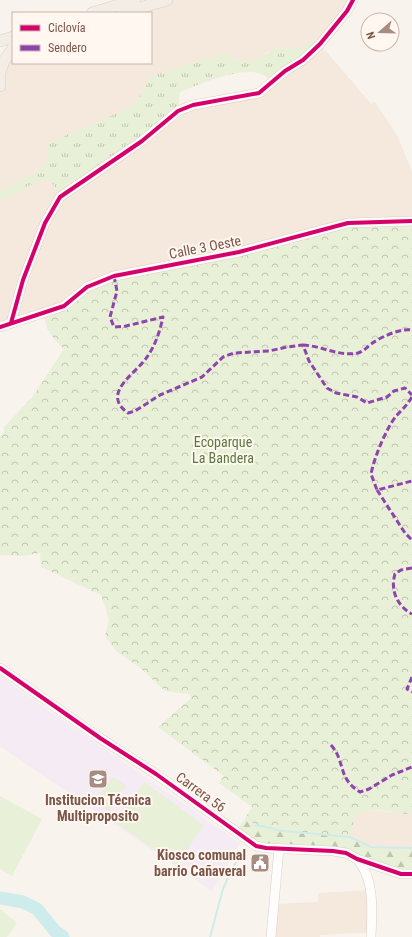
<svg xmlns="http://www.w3.org/2000/svg" width="412" height="937" viewBox="0 0 412 937" font-family="'Roboto Condensed',sans-serif">
  <defs>
    <pattern id="grass-tufts" width="24" height="20" patternUnits="userSpaceOnUse"><rect width="24" height="20" fill="#e8f0d7"/><path d="M3 7l-1-3M5 7V3M7 7l1-3M15 17l-1-3M17 17v-4M19 17l1-3" fill="none" stroke="#c1c5b0"/></pattern>
    <pattern id="forest-firs" width="22" height="20" patternUnits="userSpaceOnUse"><rect width="22" height="20" fill="#e8f0d7"/><path d="M5 1l3.5 6h-7zM16 11l3.5 6h-7z" fill="#c1c5b0"/></pattern>
    <pattern id="park-crowns" width="20" height="18" patternUnits="userSpaceOnUse"><rect width="20" height="18" fill="#e8f0d7"/><path d="M2 6a3 3 0 1 1 6 0M12 15a3 3 0 1 1 6 0" fill="none" stroke="#c1c5b0"/></pattern>
  </defs>
  <rect width="100%" height="100%" fill="#f9f3ed"/>
  <path fill="#f5e8dd" d="M167,0H353L323,37L297,48L266,52L263,57L253,61L231,59L227,52L152,76L133,106L178,111L253,95L320,44L371,104L375,102L397,135L412,172V221L64,306L0,327V201L28,186L44,181L39,169L0,192V86L13,48V63H151V13H122Z
    M371,810L412,814V848L371,847L350,837L355,818L360,812Z
    M370,890L372,932L320,935V937H271L275,904L318,902V893Z"/>
  <path fill="#f4ebf5" d="M0,673L10,683L240,843L212,891L0,746Z"/>
  <path fill="url(#grass-tufts)" d="M323,37L272,81C269,79 265,76 262,74C241,66 200,84 180,92L178,111L60,197L50,179L28,186L0,201V192L44,166L49,143L133,106L152,76L227,52L231,59L253,61L276,48H297Z"/>
  <path fill="url(#forest-firs)" d="M244,820L256,825L283,831L350,837L371,847L412,848V874L346,853L266,848L236,831Z"/>
  <path fill="url(#park-crowns)" d="M412,221V814C398,815 362,802 355,818C352,824 353,831 350,837C314,834 277,834 244,820L252,807L219,783L224,776L158,727L191,698L189,694L165,691L139,667L116,651L105,636L109,619L101,595L41,567L40,553L22,556L0,555V436L4,433V427L33,396L64,349C52,338 46,329 43,313L64,306L87,287L348,223Z"/>
  <path fill="#e8f0d7" d="M113,777L126,786L109,811L95,802Z
    M144,782L204,825L176,865L116,823Z
    M0,796L42,819L12,876L0,869Z
    M0,909L17,923L7,937H0Z"/>
  <g fill="none" stroke-linecap="round" stroke-linejoin="round">
    <path stroke="#ceeceb" stroke-width="2" d="M256,825L283,831L350,837L371,847L412,848
      M210,937L223,889L230,873L244,848"/>
    <path stroke="#ceeceb" stroke-width="13" d="M0,898L23,902L37,909L55,931L63,937"/>
    <defs>
      <path id="minor" d="M11,323L23,280L45,223L60,197L142,141L178,111L193,105L259,93L285,71L303,60L320,44L347,11L353,0
        M0,327L64,306L87,287L114,276L239,252L348,223L412,221
        M0,668L100,738L156,774L256,846L266,848L333,851L346,853L357,859L401,874H412
        M358,860C375,880 372,912 371,937
        M271,937L279,848"/>
      <path id="major" d="M92,13L135,0
        M122,13L167,0
        M0,41L13,37
        M0,72V86
        M0,73L4,61L13,48"/>
    </defs>
    <use href="#minor" stroke="#d8ceca" stroke-width="10"/>
    <use href="#major" stroke="#dacfca" stroke-width="12"/>
    <use href="#minor" stroke="#fefdfc" stroke-width="9"/>
    <use href="#major" stroke="#f3ede6" stroke-width="11"/>
    <path stroke="#8e44ad" stroke-width="3" stroke-dasharray="6 3" stroke-linecap="butt" d="M114,276L117,291L110,317L114,327L126,326L163,317C160,331 155,346 147,357C136,374 100,393 128,413L135,411L160,395L202,377L223,357L234,353L269,351L287,347L303,345L309,361L327,388L336,393L357,397L367,403L387,397L394,391L405,388L412,395
      M303,345C322,346 340,357 358,353C364,351 367,347 371,344C381,337 400,328 412,330
      M412,397C407,405 402,410 396,416C386,429 374,458 371,474L377,490L412,481
      M377,490L405,533L412,540
      M412,568L401,570L395,574C390,590 397,606 412,614
      M412,677L407,689L412,692
      M331,745C346,762 337,778 360,792L369,789L392,775L412,767"/>
    <defs>
      <path id="cycleway" d="M11,323L23,280L45,223L60,197L142,141L178,111L193,105L259,93L285,71L303,60L320,44L347,11L353,0
        M0,327L64,306L87,287L114,276L239,252L348,223L412,221
        M0,668L100,738L156,774L256,846L266,848L333,851L346,853L357,859L401,874H412"/>
    </defs>
    <use href="#cycleway" stroke="#fff7f0" stroke-width="6"/>
    <use href="#cycleway" stroke="#d6006c" stroke-width="4"/>
  </g>
  <defs>
    <symbol id="school-square" viewBox="-11 -11 22 22"><rect x="-9" y="-9" width="18" height="18" rx="4" fill="#a78c82" stroke="#fff7f0"/><path d="M0-5L7-2L0 1L-7-2ZM-4 1L0 2.5L4 1V4Q0 6-4 4Z" fill="#fff"/></symbol>
    <symbol id="civic-square" viewBox="-11 -11 22 22"><rect x="-9" y="-9" width="18" height="18" rx="4" fill="#a78c82" stroke="#fff7f0"/><path d="M-.6-6.5H3V-4.5H.6V-3L4-1V1h2V6H-6V1h2V-1L-.6-3ZM-1.2 2.5V6h2.4V2.5Z" fill="#fff"/></symbol>
  </defs>
  <g fill-rule="evenodd">
    <use href="#school-square" x="87" y="768" width="22" height="22"/>
    <use href="#civic-square" x="249" y="852" width="22" height="22"/>
  </g>
  <g text-anchor="middle" dominant-baseline="central" stroke-width="4" stroke-linejoin="round" paint-order="stroke">
    <g font-size="14" fill="#7b5549" stroke="#fff7f0">
      <text transform="translate(205 247) rotate(-11)">Calle 3 Oeste</text>
      <text transform="translate(201 792) rotate(36)">Carrera 56</text>
    </g>
    <g font-size="14" fill="#587b3d" stroke="#fff7f0">
      <text x="223" y="442">Ecoparque<tspan x="223" dy="16">La Bandera</tspan></text>
    </g>
    <g font-size="14" font-weight="bold" fill="#7b5549" stroke="#fff7f0">
      <text x="98" y="800">Institucion Técnica<tspan x="98" dy="16">Multiproposito</tspan></text>
      <text x="246" y="855" text-anchor="end">Kiosco comunal<tspan x="246" dy="16">barrio Cañaveral</tspan></text>
    </g>
  </g>
  <rect x="12" y="12" width="140" height="52" fill="#fff7f0" stroke="#cab6ad"/>
  <rect x="20" y="25" width="20" height="6" fill="#d6006c" stroke="#cab6ad"/>
  <text x="48" y="32" font-size="12" fill="#7b5549">Ciclovía</text>
  <rect x="20" y="45" width="20" height="6" fill="#8e44ad" stroke="#cab6ad"/>
  <text x="48" y="52" font-size="12" fill="#7b5549">Sendero</text>
  <g transform="translate(380 32) rotate(250)"><circle r="19" fill="#fff7f0" stroke="#cab6ad"/>
  <path d="M0-3L7 15L0 10L-7 15Z" fill="#a78c82"/>
  <text y="-6" font-size="11" font-weight="bold" text-anchor="middle" fill="#7b5549">N</text>
  </g>
</svg>
